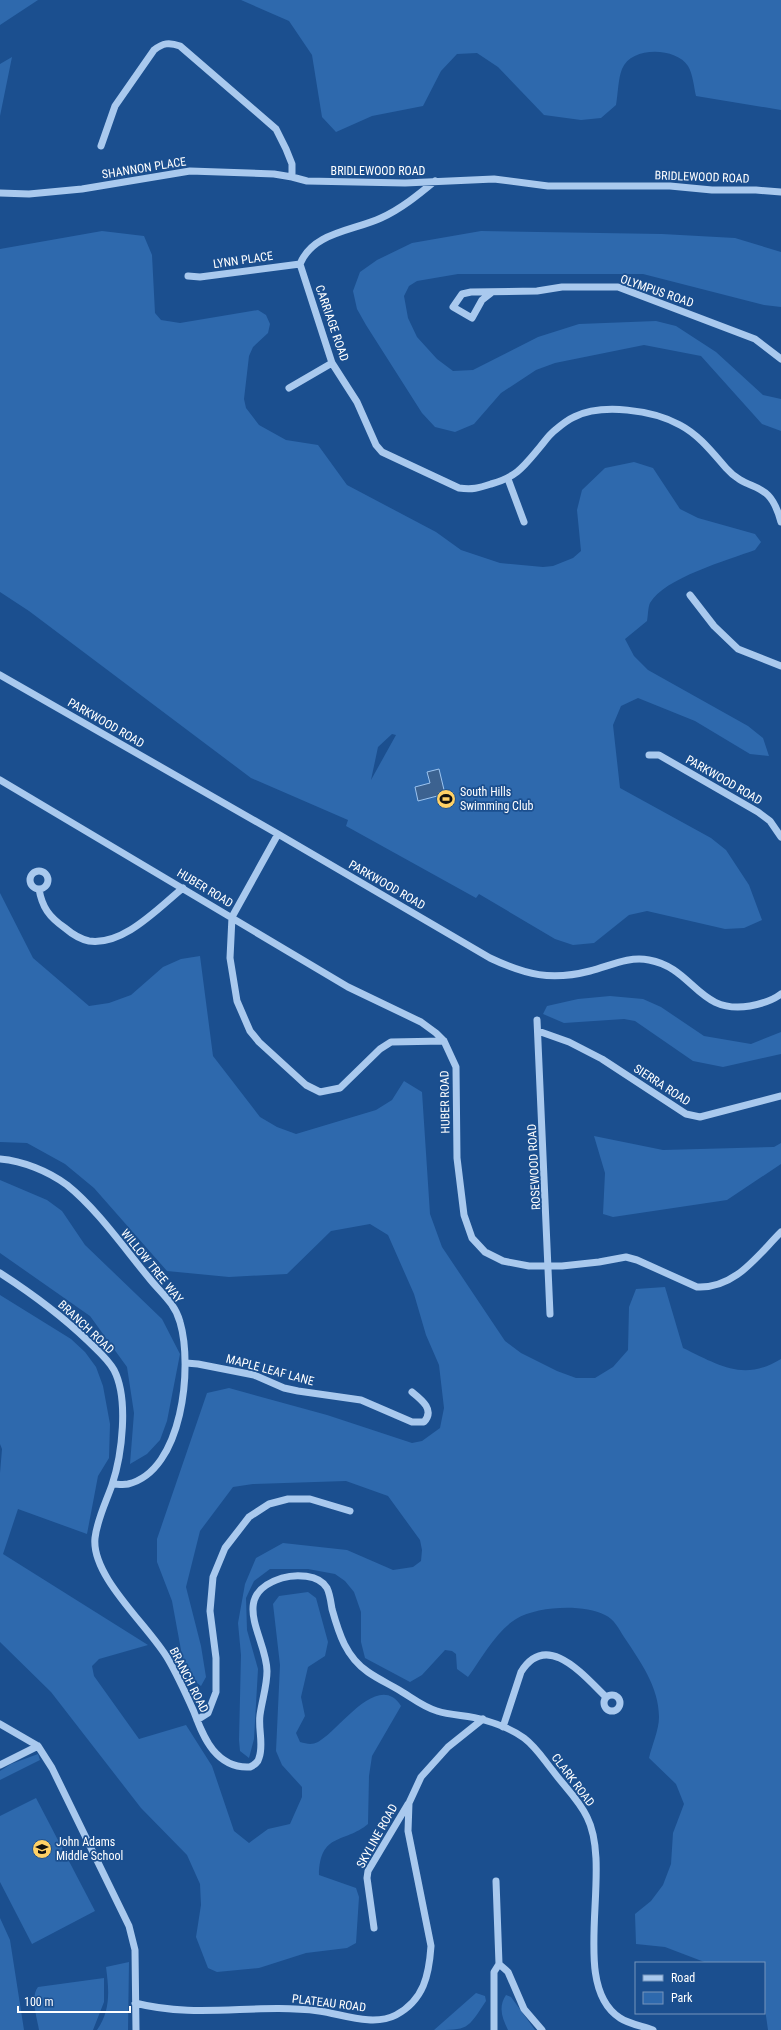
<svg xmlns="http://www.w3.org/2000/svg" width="781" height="2030" viewBox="0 0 781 2030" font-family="'Roboto Condensed',sans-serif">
  <rect width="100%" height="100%" fill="#1b4f8f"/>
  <path fill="#2e69ad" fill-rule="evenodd" d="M0,0H38L0,25Z
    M241,0H781V110L696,96C694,88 693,74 688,66C676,47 631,46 622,69C618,79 618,94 616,105L601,118L581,120L544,115L498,67L477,53L457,54L441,71L423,106L372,116L336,132L322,117L312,55L289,21Z
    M12,57L0,116V64Z
    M102,231L144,236L152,255L155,313L161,320L180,323L258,310L266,315L270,324L268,333L253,347L249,356L244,399L246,408L259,425L286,440L318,445L347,485L436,532L461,550L500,563L543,567L553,566L573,558L581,551L577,510L582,490L605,468L634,462L653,468L680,509L698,518L755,534L761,542L755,550C728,560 664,578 650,603C648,607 648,616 647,621L625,639L634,656L648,670L748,726L763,738L769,756L750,754L695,721L638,698L621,706L613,725L620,788L711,838L726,850L749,885L762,920L744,928L725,929L647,911L629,915L594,943L573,945L555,939L479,894L476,898L346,826L348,820L251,778L29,611L0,592V249ZM392,734L396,735L371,780L378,747Z
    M481,231L662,234L735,238L781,252V307L764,305L643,274H458L417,281L409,286L404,296L408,318L417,337L437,359L453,371L473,370L538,337L579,324L656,321L676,326L716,352L763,395L781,399V431L762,424L701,356L644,345L555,363L536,370L501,393L474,424L455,432L435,427L422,413L366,325L357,309L353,291L360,272L377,260L412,243Z
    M0,893L33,958L89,1006L109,1003L131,995L163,967L181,959L200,956L213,1056L260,1117L277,1127L296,1134L376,1110L392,1100L404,1081L422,1092L430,1214L442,1247L505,1341L521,1353L557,1371L576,1378H595L613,1367L628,1350L629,1307L636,1289L665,1287L683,1348C719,1365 743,1382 781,1359V2030H768L764,2002V1963H707L665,1947L636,1944L635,1914L651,1901L663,1885L671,1864L673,1833L684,1804L676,1784L649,1758C652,1745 659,1730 659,1717C659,1687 640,1661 624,1637C619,1629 614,1619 605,1615C583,1604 538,1606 516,1619C496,1631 482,1658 468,1677L457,1669L456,1654L452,1651L445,1650L422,1675L410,1682L365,1658L361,1642V1612L354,1592L345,1581L335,1574L308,1569H270L254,1581L246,1598L247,1630L258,1669L254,1739L249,1758L240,1751L239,1740L241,1655L238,1623L245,1584L256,1558L283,1543L347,1550L393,1570L413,1567L421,1561L422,1550L420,1540L388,1496L346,1481L253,1484L233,1487L200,1531L186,1587L201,1646L206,1677L201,1686L192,1679L183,1661L172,1601L157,1562V1539L207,1393L229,1388L327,1415L412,1443L422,1441L440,1428L444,1408L439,1365L426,1335L414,1294L388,1235L370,1224L331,1231L287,1274L229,1277L167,1271L94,1188L65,1164L27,1143L0,1142Z
    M610,996L643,999L661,1007L704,1036L751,1044L781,1032V1054L723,1067L693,1061L635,1021L624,1019L564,1023L543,1014L547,1006L578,999Z
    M594,1136L663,1150L774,1147L781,1143V1164L727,1200L613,1217L603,1214L605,1173Z
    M0,1180L47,1200L62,1211L85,1245L162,1319L180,1354L167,1421L160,1440L147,1454L130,1464L134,1413L127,1367L90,1316L0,1253Z
    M0,1295L71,1339L85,1352L96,1367L103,1386L110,1424L109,1458L98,1476L87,1534L18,1509L3,1554L148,1645L99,1659L92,1666L94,1676L139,1739L186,1725L212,1766L234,1831L249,1843L268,1829L290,1824L302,1797V1787L282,1765L276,1751L280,1665L273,1604L279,1596L308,1592L316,1598L328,1642L325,1656L308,1667L301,1697L305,1716L296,1733L300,1742C307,1744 312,1745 318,1742C338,1732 378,1670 401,1706L372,1756L369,1776L368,1824C344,1844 320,1832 319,1875L356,1888L359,1897L356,1943L347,1948L306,1953L259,1968L217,1972L208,1968L196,1937L201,1905L200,1884L187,1855L141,1808L51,1692L0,1642V1473L2,1449L0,1444Z
    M38,1754L40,1760L0,1780V1771L11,1764Z
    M36,1798L95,1911L32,1944L0,1882V1816Z
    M0,1918L10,1940L24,2030H0Z
    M129,1962L128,2030H97C111,2010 109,1990 106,1967Z
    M104,1978V2002L93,2030H39C37,2018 30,1997 38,1987Z
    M476,1993L485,1996L486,2001C467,2030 468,2030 434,2030Z
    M506,1995L511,1997L535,2030H508C502,2018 498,2007 506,1995Z"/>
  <path fill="#3c6290" stroke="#9cc4f0" d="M439,769L445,794L418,801L415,787L430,783L427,772Z"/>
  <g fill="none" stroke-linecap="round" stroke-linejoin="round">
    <path stroke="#a9c9ee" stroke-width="7" d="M101,146L115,106L154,50C163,43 169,42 180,46L276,129L286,149L292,164V177L307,181L405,183L494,179L548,186H670L712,190H756L781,192
      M435,181C418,195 401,209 381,218C353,231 313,232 300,264L332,363L357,402L376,445L382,452L459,488C472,490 479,488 491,484C517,477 524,466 540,447C545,441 549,435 554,431C560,426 567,420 574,417C602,403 653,410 680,425C699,435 712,452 726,468C750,495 769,477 781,522
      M0,193L29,194L82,189L190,171L274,174L292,177
      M188,276L200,277L300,264
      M491,293L482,300L472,318L453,307L462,294L471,292L537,291L562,287H618L755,339L781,359
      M289,388L332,363
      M508,479L524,522
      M690,595L714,626L738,649L781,666
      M0,675L278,834L490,958C526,975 551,981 590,971C610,966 628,956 649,960C694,968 698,1015 750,1006C761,1004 772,1001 781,994
      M649,755H659L758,812L770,821L781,837
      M0,780L348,987L421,1022L436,1033L444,1041L456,1067L457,1158L464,1215L472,1238L485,1252L503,1261L529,1266H562L599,1262L626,1257L637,1260L697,1287C735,1289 757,1256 781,1232
      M278,834L232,917L230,958L237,1001L250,1031L259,1042L306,1085L320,1092L340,1088L380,1049L391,1042L444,1041
      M30 880a9 9 0 1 1 18 0a9 9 0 1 1-18 0Z
      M39,889C42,907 49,917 65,928C72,934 80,939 89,941C124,946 159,907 183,888
      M537,1020L550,1314
      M538,1031L569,1042L602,1059L686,1114L700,1117L781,1096
      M0,1159C23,1161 48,1171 67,1185C97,1209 124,1248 149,1278C160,1292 175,1303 180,1322C193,1366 183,1471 128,1484C123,1485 117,1484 113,1484
      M0,1273C31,1293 61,1315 88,1341C97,1350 108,1359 114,1370C129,1399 122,1455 112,1485C106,1502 97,1520 95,1538C91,1577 149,1626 168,1659C178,1676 186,1694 194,1712C199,1725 204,1739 213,1750C223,1762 235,1768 250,1767C254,1765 258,1763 259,1758C264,1745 258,1729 260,1715C262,1700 267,1686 267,1671C267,1638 227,1595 282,1578C295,1574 319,1574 327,1588C330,1594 331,1603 332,1609C339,1634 346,1657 368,1672C378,1679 389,1684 399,1690C411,1697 423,1707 437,1711C452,1716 469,1715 484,1720C498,1724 513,1730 524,1738C536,1747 544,1760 553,1771C564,1786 579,1800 587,1817C614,1870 568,1985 620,2018C629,2024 642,2026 653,2030
      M186,1363L198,1364L254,1375L284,1388L298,1391L361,1400L412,1422H424C435,1410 422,1400 412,1392
      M604 1703a8 8 0 1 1 16 0a8 8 0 1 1-16 0Z
      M197,1720L208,1713L216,1692V1658L210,1611L213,1577L225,1548L249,1517L269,1504L288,1499H310L350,1511
      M0,1724L38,1746L52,1768L129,1926L135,1950L136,2030
      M503,1727L521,1672C547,1630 584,1676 606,1697
      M0,1765L38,1746
      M496,1881L499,1964L508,1972L524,2009L542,2030
      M374,1928L367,1878L368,1871L408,1804
      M135,2003C197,2019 256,2003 319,2011C342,2014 373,2027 396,2015C424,2000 429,1975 431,1946L408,1831L409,1803L421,1777L448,1747L483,1719
      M494,2030V1972L499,1964"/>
  </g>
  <defs>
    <symbol id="stadium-disc" viewBox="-11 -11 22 22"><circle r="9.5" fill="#ffd166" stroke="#1b4f8f"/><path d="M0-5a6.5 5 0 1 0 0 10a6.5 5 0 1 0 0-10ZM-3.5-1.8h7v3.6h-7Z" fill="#111"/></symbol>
    <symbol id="school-disc" viewBox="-11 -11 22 22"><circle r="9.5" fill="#ffd166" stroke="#1b4f8f"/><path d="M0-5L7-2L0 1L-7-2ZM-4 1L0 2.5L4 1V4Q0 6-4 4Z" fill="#111"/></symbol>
  </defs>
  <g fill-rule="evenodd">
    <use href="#stadium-disc" x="435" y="788" width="22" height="22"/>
    <use href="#school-disc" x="31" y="1838" width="22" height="22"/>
  </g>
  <g text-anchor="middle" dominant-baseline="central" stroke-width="3.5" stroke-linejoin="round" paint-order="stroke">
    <g font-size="12" fill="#fff" stroke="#1b4f8f">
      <text transform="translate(144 168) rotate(-9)">SHANNON PLACE</text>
      <text x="378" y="171">BRIDLEWOOD ROAD</text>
      <text transform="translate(702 177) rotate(2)">BRIDLEWOOD ROAD</text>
      <text transform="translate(243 260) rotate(-8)">LYNN PLACE</text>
      <text transform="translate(657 291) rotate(19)">OLYMPUS ROAD</text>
      <text transform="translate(332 323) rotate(71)">CARRIAGE ROAD</text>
      <text transform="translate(106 723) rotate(30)">PARKWOOD ROAD</text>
      <text transform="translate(724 780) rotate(30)">PARKWOOD ROAD</text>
      <text transform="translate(387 885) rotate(30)">PARKWOOD ROAD</text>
      <text transform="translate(205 888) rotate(31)">HUBER ROAD</text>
      <text transform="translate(662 1085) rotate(33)">SIERRA ROAD</text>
      <text transform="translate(445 1102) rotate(-91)">HUBER ROAD</text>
      <text transform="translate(534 1167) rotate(-93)">ROSEWOOD ROAD</text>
      <text transform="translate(152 1266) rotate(51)">WILLOW TREE WAY</text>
      <text transform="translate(86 1327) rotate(43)">BRANCH ROAD</text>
      <text transform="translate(270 1370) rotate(15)">MAPLE LEAF LANE</text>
      <text transform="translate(189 1680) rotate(63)">BRANCH ROAD</text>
      <text transform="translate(573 1780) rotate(53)">CLARK ROAD</text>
      <text transform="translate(377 1836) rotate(-61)">SKYLINE ROAD</text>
      <text transform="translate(329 2003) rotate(7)">PLATEAU ROAD</text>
    </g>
    <g font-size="12" fill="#fff" stroke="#1b4f8f" text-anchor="start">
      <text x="460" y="792">South Hills<tspan x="460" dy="14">Swimming Club</tspan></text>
      <text x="56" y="1842">John Adams<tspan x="56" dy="14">Middle School</tspan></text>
    </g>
  </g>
  <rect x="635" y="1962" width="130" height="52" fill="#1b4f8f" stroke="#7695bc"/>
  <rect x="643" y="1975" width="20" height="6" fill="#a9c9ee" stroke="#7695bc"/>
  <text x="671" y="1982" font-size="12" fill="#ffffff">Road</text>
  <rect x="643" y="1992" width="20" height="12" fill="#2e69ad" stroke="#7695bc"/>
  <text x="671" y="2002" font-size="12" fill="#ffffff">Park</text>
  <path d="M18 2006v6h112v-6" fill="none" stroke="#ffffff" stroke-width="2"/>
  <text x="24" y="2006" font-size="12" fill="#ffffff" stroke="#1b4f8f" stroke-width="3" paint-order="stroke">100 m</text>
</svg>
